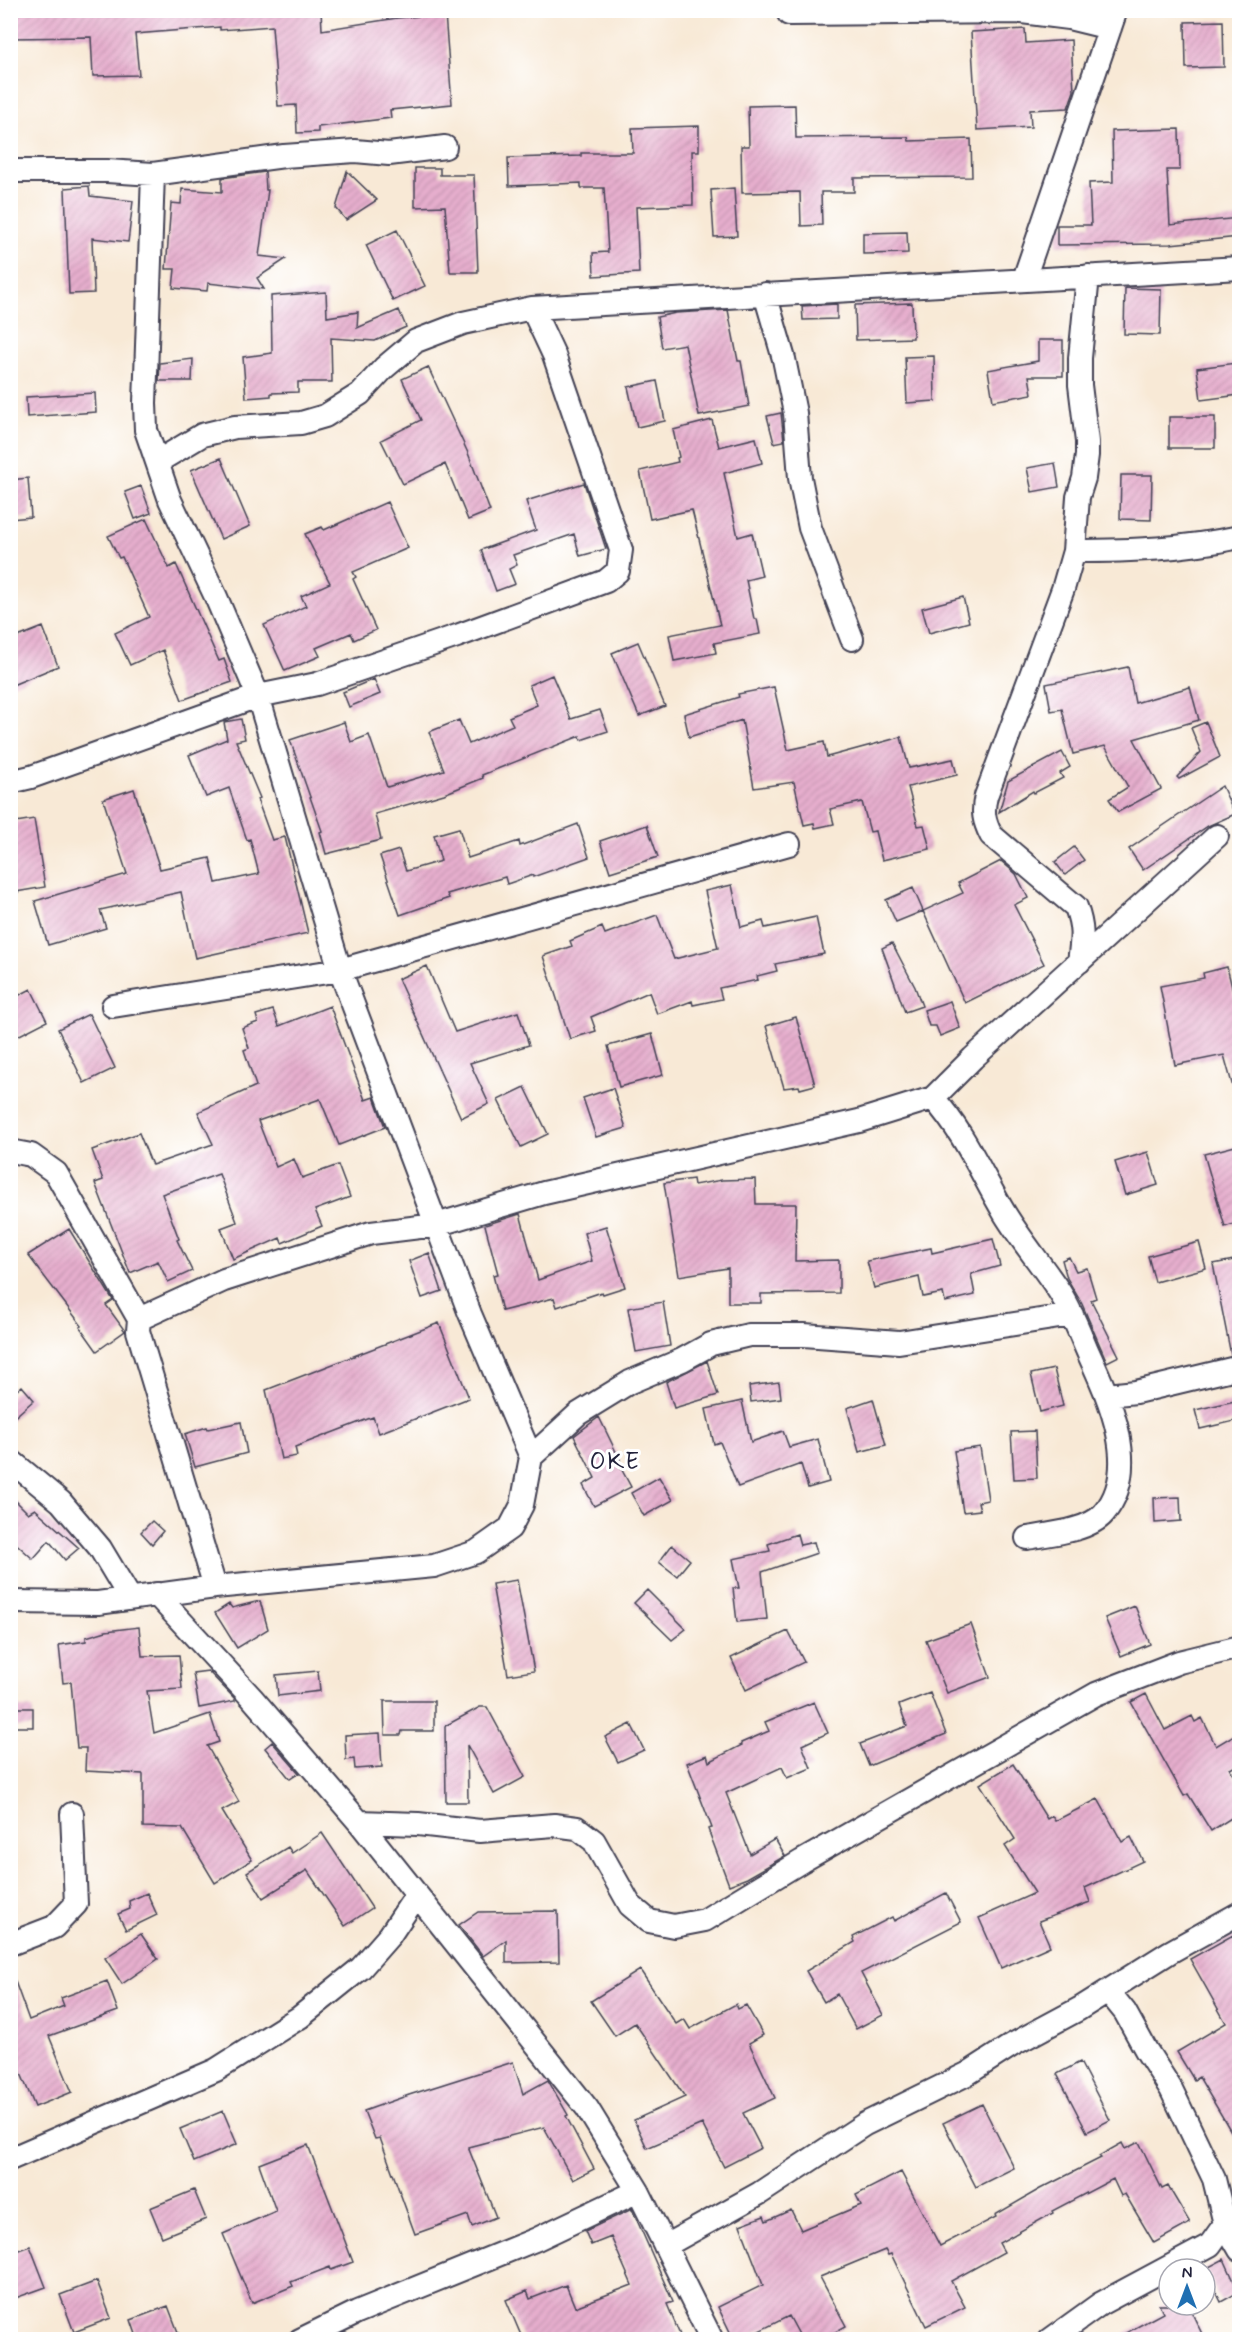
<svg xmlns="http://www.w3.org/2000/svg" width="1250" height="2350" viewBox="0 0 1250 2350" font-family="Mynerve,sans-serif">
  <defs>
    <pattern id="building-hatch" width="6" height="6" patternUnits="userSpaceOnUse" patternTransform="scale(1.5)"><rect width="6" height="6" fill="#e6aecd"/><path d="M-1 1l2-2M0 6l6-6M5 7l2-2" fill="none" stroke="#c595b1"/></pattern>
  </defs>
  <rect width="100%" height="100%" fill="#fff"/>
  <filter id="ink" filterUnits="userSpaceOnUse"><feTurbulence type="fractalNoise" baseFrequency=".0167" numOctaves="2"/><feDisplacementMap in="SourceGraphic" scale="12" xChannelSelector="R" yChannelSelector="G"/><feConvolveMatrix kernelMatrix="1 2 1 2 8 2 1 2 1" color-interpolation-filters="sRGB"/></filter>
  <filter id="wash" filterUnits="userSpaceOnUse"><feTurbulence type="fractalNoise" baseFrequency=".008" numOctaves="4" result="noise"/><feDisplacementMap in="SourceGraphic" scale="24" xChannelSelector="R" yChannelSelector="G"/><feGaussianBlur stdDeviation="1.35" result="paint"/><feColorMatrix in="noise" values="0 0 0 0 0 0 0 0 0 0 0 0 0 0 0 0 0 1.4 0 .05"/><feComposite in="paint" operator="in"/></filter>
  <g filter="url(#wash)">
    <rect width="100%" height="100%" fill="#f8e9d6"/>
    <g id="blocks">
      <path fill="url(#building-hatch)" d="M10,10H321L322,30L397,18L445,14L452,104L390,110L391,118L318,127V132L297,133L296,105L278,106L272,26L220,30V27L135,34L139,75L93,76L91,37L10,38Z
        M1223,21L1224,67L1186,68L1185,22Z
        M1025,29L1026,43L1071,40L1074,91L1068,108L1030,110L1031,127L977,130L971,32Z
        M795,105L796,138L908,137L909,141L971,139L972,177L854,178V192H821L822,225L801,226L800,192L742,193L741,146H749L748,106Z
        M699,126V151H692L693,205L636,207L639,273L594,276L593,253L608,252L604,188H581V183L509,186L508,158L581,156V153H633L632,128Z
        M1179,129L1180,170H1167L1170,225L1239,218V237L1170,244L1057,245V225H1091L1089,183L1113,182L1112,131Z
        M415,168H440V175H474L478,272H450L445,206L415,207Z
        M347,171L377,200L346,220L336,208Z
        M265,172L266,190H268L259,256L286,259L257,278L264,289L208,283L207,291L173,288L175,269H166L171,203L181,204L182,189L222,192V178Z
        M89,186L90,196L133,201L128,242L92,238L94,293L69,294L65,188Z
        M734,188L737,236L714,237L711,190Z
        M397,230L425,286L393,301L366,245Z
        M907,232L908,253L863,254V233Z
        M1125,288L1161,289L1160,335L1124,334Z
        M326,292L327,317L358,312L357,328L399,310L406,327L375,341L331,338L332,382H298V392L271,393V396L246,398L243,357L272,353L271,296Z
        M912,303L913,338L856,340L855,305Z
        M837,304V319L803,320L802,306Z
        M728,310L738,361H741L749,406L699,416L685,344L662,348L657,317L676,313Z
        M1038,340H1063V376H1029L1032,394L993,401L988,370L1038,361Z
        M934,356L935,401L907,403L905,357Z
        M193,359L192,381H159L160,363Z
        M1236,363L1239,395L1201,400L1197,368Z
        M428,367L468,453L490,511L468,520L445,464L403,484L381,440L421,420L402,379Z
        M657,381L665,421L637,427L628,387Z
        M95,393L96,412L27,417L26,397Z
        M781,413L784,441L774,443L767,416Z
        M1169,417H1215V448H1169Z
        M712,420L719,447L756,438L762,463L724,473L738,537L752,533L762,576L746,580L754,619H757L760,634L714,643L716,653L674,661L669,635L720,625L692,510L650,519L640,471L678,462L677,458L679,457L673,430Z
        M221,458L250,526L221,539L191,470Z
        M1055,463L1059,487L1032,492L1027,468Z
        M1121,475H1152L1151,520L1120,519Z
        M28,478L31,517L10,519V480Z
        M584,483L606,549L580,556L574,534L513,555L517,565L509,569L515,584L496,591L481,550L536,530L526,501Z
        M141,486L151,513L135,519L125,492Z
        M387,502L408,548L353,572L356,577L353,579L376,630L354,640L351,633L316,648L320,656L285,671L264,625L306,606L301,596L330,583L305,534L322,527L324,530Z
        M146,519L169,568L176,564L219,661L224,659L232,682L182,700L163,650L130,665L115,633L149,617L122,557L119,558L108,536Z
        M963,597L969,622L929,633L922,608Z
        M43,627L58,666L10,686V640Z
        M638,642L665,706L639,716L612,653Z
        M1128,667L1135,703L1190,687L1199,720L1134,739L1161,789L1118,812L1109,799L1128,787L1105,746L1073,754L1062,709L1051,711L1046,684Z
        M552,675L571,719L600,710L608,731L581,740L580,736L482,775L483,778L444,794L375,814L381,840L326,854L320,832L322,831L290,740L344,722L351,742L369,735L387,787L444,770L429,732L459,720L469,744L513,725L509,717L537,705L529,685Z
        M374,679L380,694L349,707L343,692Z
        M774,687L788,750L824,742L827,757L901,737L909,768L953,759L957,775L908,787L918,826L924,825L930,849L882,860L875,831L870,832L862,802L830,809L834,824L815,828L814,823L804,825L794,782L754,788L742,720L689,737L684,714L739,697L738,694Z
        M241,719L245,739L236,741L260,798L257,799L272,840L285,837L308,933L195,958L181,892L100,910L106,928L48,945L35,901L127,874L103,799L134,789L160,869L210,858L216,883L259,874L250,839L247,840L229,788L206,797L189,755L227,739L224,722Z
        M1206,722L1220,757L1179,779L1177,777L1201,752L1191,728Z
        M1062,752L1070,767L1060,773L1063,778L1034,793L1033,791L999,812L1008,781Z
        M1222,786L1235,814L1208,826L1143,870L1129,849Z
        M34,819L45,887L10,893V823Z
        M578,824L589,857L533,877V875L507,884L505,877L447,894L449,898L400,915L380,856L399,850L406,871L441,861L434,835L459,828L468,858L519,841L520,846Z
        M647,825L658,857L610,872L600,841Z
        M1074,847L1084,860L1065,875L1055,862Z
        M1001,861L1016,874L1028,898L1014,905L1044,964L965,1003L923,911L963,893L958,883Z
        M732,885L741,927L763,921L765,928L816,917L824,954L775,964L777,971L757,976L758,980L719,988L722,999L693,1005L692,1001L657,1014L649,992L591,1017L596,1031L570,1039L543,956L572,946L570,941L602,927L605,934L657,915L674,959L718,948L705,891Z
        M913,888L923,911L896,922L886,900Z
        M892,943L915,987L922,1006L905,1012L882,948Z
        M427,966L455,1032L518,1012L529,1045L470,1063L489,1104L461,1118L398,979Z
        M1227,967L1239,1016V1090L1234,1091L1224,1055L1175,1065L1160,986L1204,978L1203,973Z
        M31,989L47,1021L10,1040V1000Z
        M950,1001L960,1028L940,1036L936,1026H929L924,1010Z
        M330,1006L365,1100L374,1097L385,1127L339,1145L320,1099L258,1121L276,1167L294,1159L302,1178L338,1165L350,1197L315,1210L322,1226L282,1243L280,1238L233,1259L221,1228L237,1222L219,1174L162,1194L179,1239L177,1240L192,1271L168,1282L158,1261L130,1273L95,1183L103,1180L92,1150L139,1133L152,1165L213,1144L198,1112L256,1086L244,1050L249,1048L242,1028L258,1022L256,1015L273,1010L279,1026Z
        M89,1014L115,1068L84,1083L58,1029Z
        M796,1017L815,1085L800,1089L799,1086L784,1088L766,1026Z
        M652,1034L663,1075L619,1087L608,1046Z
        M525,1087L548,1134L521,1147L498,1100Z
        M613,1088L626,1128L596,1137L583,1098Z
        M1239,1145V1222L1225,1227L1204,1154Z
        M1148,1152L1158,1185L1125,1195L1115,1162Z
        M693,1179L694,1185L722,1180L755,1179L756,1204H796L795,1261L839,1260V1293L761,1294V1303H728V1268L679,1276L664,1183Z
        M520,1214L538,1280L592,1261L584,1233L606,1226L625,1287L603,1294L602,1292L557,1307L554,1298L502,1311L493,1275L498,1274L485,1225Z
        M69,1229L113,1300L106,1305L125,1331L97,1351L80,1327L82,1326L28,1255Z
        M993,1239L1000,1266L971,1274L975,1295L945,1302L943,1293L923,1297L919,1277L874,1288L867,1261L931,1248L932,1253Z
        M1199,1242L1206,1268L1155,1282L1148,1256Z
        M429,1253L442,1291L422,1298L409,1261Z
        M1069,1257L1076,1271L1087,1268L1096,1298L1091,1300L1119,1356L1107,1362L1082,1304L1067,1278L1062,1260Z
        M1239,1259V1354L1231,1355L1213,1264Z
        M663,1302L670,1346L636,1352L628,1308Z
        M439,1323L469,1398L379,1433L373,1417L295,1447L297,1456L281,1459L266,1390Z
        M707,1361L718,1395L674,1408L666,1382Z
        M1054,1369L1063,1406L1040,1412L1031,1374Z
        M779,1382L781,1398L751,1402L749,1386Z
        M22,1386L34,1400L10,1421V1396Z
        M873,1399L886,1445L859,1452L847,1408Z
        M1239,1400V1420L1200,1429L1195,1410Z
        M742,1401L751,1442L783,1431L789,1447L818,1439L829,1482L808,1488L801,1464L738,1487L720,1442L714,1444L706,1409Z
        M599,1417L620,1460L617,1461L631,1487L594,1506L583,1485L595,1478L574,1436Z
        M241,1422L247,1453L195,1467L185,1434L207,1427L208,1429Z
        M1035,1431L1037,1478L1014,1479L1011,1432Z
        M980,1447L988,1500L978,1502L980,1510L963,1512L954,1451Z
        M659,1477L673,1500L644,1516L631,1493Z
        M10,1495L28,1513L35,1509L79,1548L65,1560L49,1541L33,1559L10,1538Z
        M1180,1497L1181,1521L1155,1523L1154,1498Z
        M152,1521L163,1531L152,1544L141,1532Z
        M797,1534L800,1545L814,1542L817,1553L762,1572L767,1619L737,1622L733,1588H739L733,1559L770,1551L768,1544Z
        M672,1545L690,1560L677,1576L659,1562Z
        M517,1580L534,1671L508,1675L492,1584Z
        M647,1590L686,1629L672,1640L634,1603Z
        M260,1601L268,1629L237,1648L215,1613L229,1604L232,1608Z
        M1135,1606L1150,1644L1121,1656L1105,1618Z
        M971,1624L990,1677L947,1693L926,1640Z
        M139,1627L142,1656L179,1655L182,1689L147,1691L154,1733L210,1714L219,1742L207,1746L239,1802L222,1811L252,1860L215,1883L182,1828L143,1827V1774L85,1771L86,1748H77L71,1682L63,1683L59,1645L86,1641V1637L106,1631Z
        M788,1631L804,1662L746,1690L731,1658Z
        M208,1671L235,1699V1701L199,1708L193,1673Z
        M318,1671L320,1691L278,1696L276,1675Z
        M930,1693L946,1734L869,1766L860,1744L907,1726L899,1705Z
        M1146,1694L1165,1730L1192,1716L1195,1722L1202,1718L1216,1746L1239,1732V1764L1230,1769L1239,1784V1813L1211,1831L1188,1794L1184,1796L1131,1702Z
        M384,1701H434V1731H402L401,1735H385Z
        M814,1702L828,1733L802,1745L811,1768L787,1778L782,1767L726,1793L750,1854L775,1839L785,1856L747,1878L729,1885L708,1829L712,1828L687,1763L707,1755L709,1762L742,1745L741,1743L769,1731L765,1722Z
        M480,1707H487L525,1777L494,1794L467,1745L468,1802H446L445,1726Z
        M10,1708H33V1727H10Z
        M631,1724L644,1750L618,1762L605,1737Z
        M380,1733L382,1767L355,1769L354,1759L346,1760L345,1735Z
        M272,1742L299,1773L290,1779L265,1748Z
        M1013,1764L1047,1819L1052,1816L1055,1821L1098,1799L1122,1842L1131,1837L1143,1861L1085,1888L1090,1902L1039,1921L1050,1946L1001,1968L979,1918L1035,1893L1005,1846L1015,1839L980,1784Z
        M322,1833L372,1908L345,1926L307,1870L263,1898L247,1872L288,1847L292,1853Z
        M147,1893L157,1915L126,1930L118,1914L130,1909L129,1901Z
        M946,1893L961,1922L861,1973L883,2015L856,2029L837,1994L824,2002L806,1971L855,1942L853,1937L892,1917L894,1921Z
        M558,1911L559,1962L506,1963V1940L483,1956L459,1925L478,1912Z
        M141,1934L158,1959L122,1984L105,1958Z
        M1233,1935L1239,1946V2145L1199,2077L1194,2080L1177,2052L1226,2023L1190,1959Z
        M640,1970L676,2024L684,2019L690,2029L736,2004L738,2009L746,2005L763,2035L749,2043L775,2098L743,2113L761,2148L724,2167L702,2124L647,2148L634,2120L685,2097L635,2023L615,2036L591,2001Z
        M10,1976H13L29,2020L64,2006L61,1998L107,1981L118,2011L49,2036L72,2092L35,2107L10,2047Z
        M513,2062L523,2094L548,2080L549,2082L568,2115L566,2116L594,2169L573,2180L544,2127L468,2147L496,2217L472,2227L468,2215L415,2234L380,2138L375,2139L364,2111L409,2095Z
        M1080,2062L1110,2120L1087,2132L1057,2074Z
        M982,2104L1014,2168L976,2187L943,2123Z
        M223,2111L237,2144L194,2162L180,2129Z
        M1139,2142L1162,2189L1168,2186L1190,2223L1154,2243L1125,2194L1121,2196L1113,2179L1052,2211L1053,2213L999,2243L1004,2252L951,2281L965,2307L926,2326L891,2254L888,2255L885,2250L820,2277L846,2326L833,2333L837,2340H802L789,2316L741,2340H734L718,2307L763,2285L740,2225L764,2216L766,2221L791,2210L801,2230L861,2205L856,2195L901,2172L940,2246L996,2217L995,2215L1040,2189L1101,2158L1099,2156L1122,2143L1125,2149Z
        M308,2145L353,2262L331,2270L330,2267L291,2282L293,2286L252,2303L223,2234L276,2211L259,2164Z
        M194,2190L206,2219L162,2237L150,2208Z
        M632,2209L673,2302L667,2304L682,2340H523L506,2300L527,2291L530,2299L566,2285L575,2307L632,2285L611,2237L591,2245L585,2231Z
        M30,2246L46,2287L10,2300V2253Z
        M1224,2259L1239,2292L1221,2302L1205,2269Z
        M97,2281L111,2318L74,2332L60,2295Z
        M1159,2305H1188L1205,2340H1113L1163,2313Z
        M168,2306L181,2340H138L131,2320Z"/>
    </g>
  </g>
  <g filter="url(#ink)">
    <use href="#blocks" fill-opacity="0" stroke="#424052" stroke-width="1.5"/>
    <g fill="none" stroke-linecap="round" stroke-linejoin="round">
      <defs>
        <path id="minor" d="M789,14L1022,12L1069,18L1110,28
          M10,171H107L153,174L284,156L355,151L389,154L445,147
          M153,174L145,403L146,430L157,462
          M1024,279L1116,10
          M765,294L784,359L795,413L800,478L810,528L852,639
          M1074,551C1133,551 1182,549 1240,537
          M10,782L31,777L258,696L317,684L457,636L606,581L618,571L621,550L554,355L532,308
          M1079,962C1082,939 1084,929 1076,907L991,835C984,821 982,812 986,796L1063,589L1074,551L1078,497L1084,478L1087,455V442L1080,385V358L1088,276
          M113,1006L340,970L789,844
          M933,1098C966,1135 980,1172 1005,1214C1021,1240 1040,1263 1057,1288C1070,1307 1078,1329 1087,1350C1108,1396 1142,1468 1104,1513C1089,1531 1049,1534 1027,1538
          M10,1151L31,1155L56,1173L139,1319
          M1107,1395L1136,1392L1240,1367
          M531,1457L578,1414L630,1382L682,1360L711,1344L749,1335H804L899,1342L1072,1315
          M10,1460L61,1502L100,1548L130,1598
          M215,1587L138,1331L139,1319L224,1280L371,1233L436,1225L544,1193L859,1121L933,1098L973,1058L1217,836
          M156,1594L252,1698L359,1822L587,2108L638,2191L712,2340
          M10,1602L98,1603L215,1587L434,1566L476,1552L510,1528L522,1505L531,1457L470,1314L340,970L258,696L216,597L170,500L157,462L202,435L235,427L301,423L325,416L360,394L384,368L416,341L463,323L532,308L1240,268
          M359,1822L418,1824L480,1831L554,1825L577,1828L594,1841L630,1905L649,1921L674,1926L705,1920L802,1861L1096,1694L1179,1662L1240,1647
          M10,1944L54,1927L76,1904L72,1814
          M10,2159L216,2070L300,2017L361,1968L390,1935L416,1896
          M1225,2224L1240,2250
          M665,2246L760,2193L865,2124L967,2074L1012,2045L1079,2009L1170,1952L1240,1913
          M300,2340L357,2312L537,2239L638,2191
          M1050,2340L1100,2304L1210,2245L1225,2224L1214,2179L1171,2089L1146,2050L1125,2012L1108,1991"/>
      </defs>
      <use href="#minor" stroke="#424052" stroke-width="26"/>
      <use href="#minor" stroke="#fff" stroke-width="22"/>
    </g>
  </g>
  <g text-anchor="middle" dominant-baseline="central" stroke-width="6" stroke-linejoin="round" paint-order="stroke">
    <g font-size="24" letter-spacing="1.5" fill="#22223b" stroke="#fff">
      <text x="615" y="1462">OKE</text>
    </g>
  </g>
  <rect width="1250" height="2350" fill="none" stroke="#fff" stroke-width="36"/>
  <g transform="translate(1187 2287)"><circle r="28" fill="#ffffff" stroke="#a7a7b1" stroke-width="1.5"/>
  <path d="M0-4.5L10 22L0 15L-10 22Z" fill="#1f6fb2"/>
  <text y="-9" font-size="16" font-weight="bold" text-anchor="middle" fill="#22223b">N</text>
  </g>
</svg>
